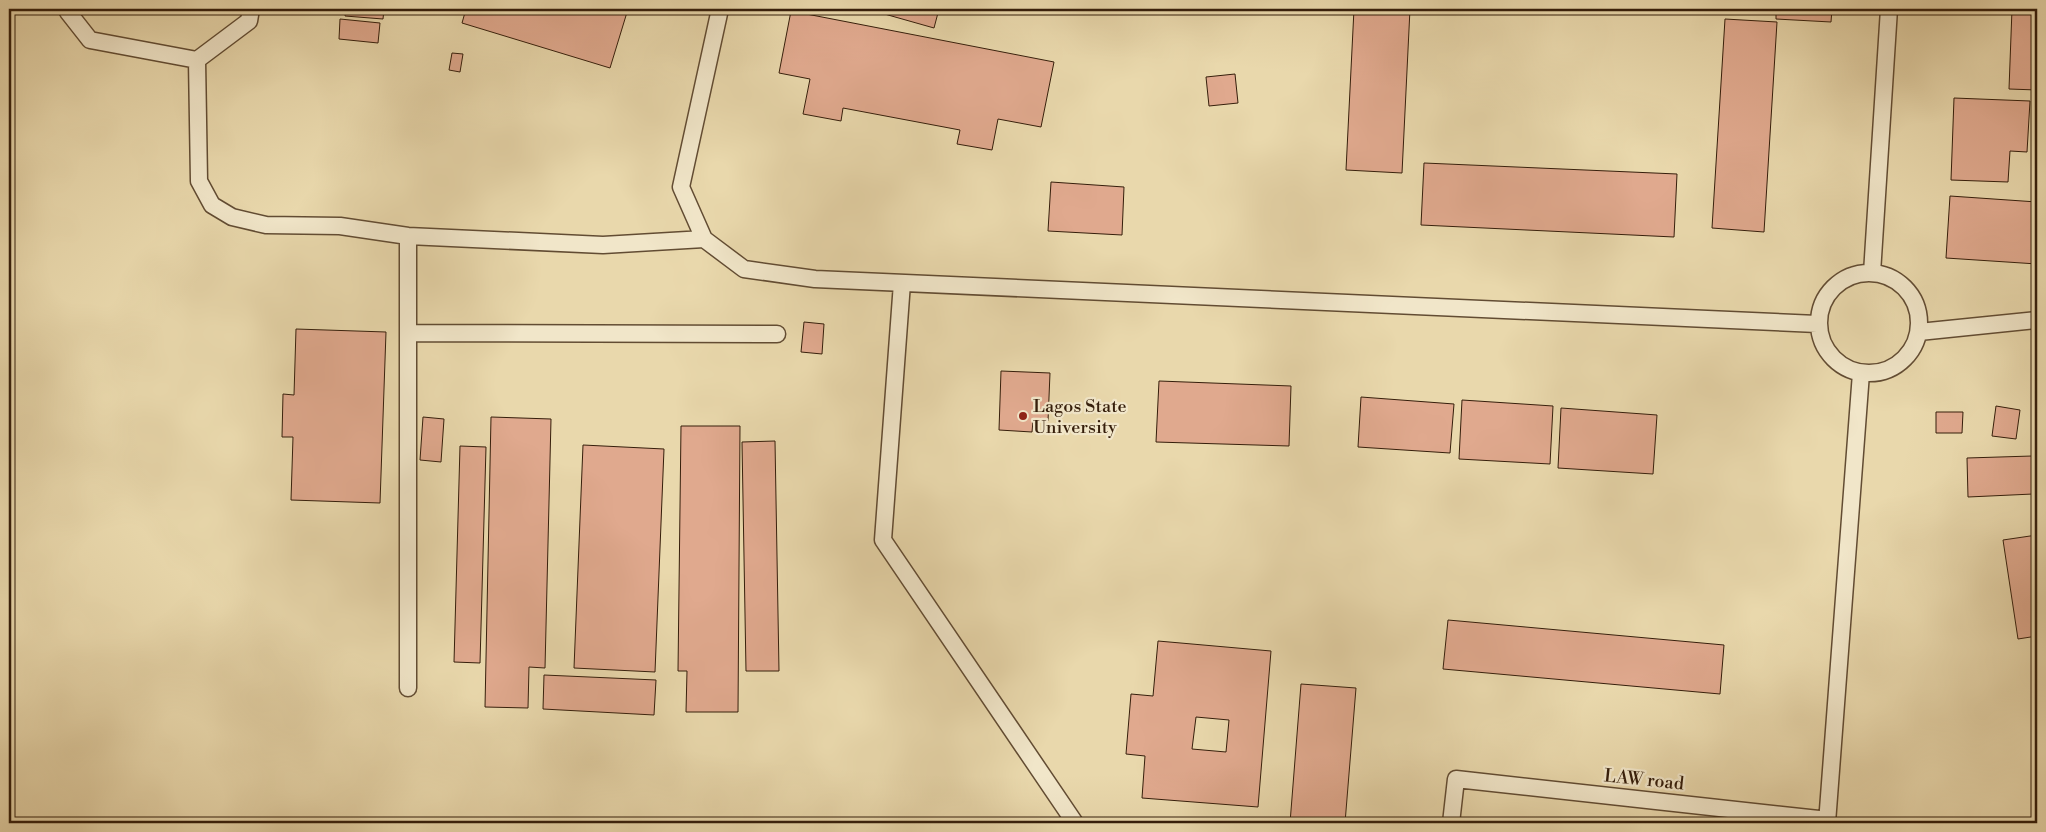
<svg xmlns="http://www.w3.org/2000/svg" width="2046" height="832" viewBox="0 0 2046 832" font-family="'Libre Bodoni',serif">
  <rect width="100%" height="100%" fill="#e9d8ac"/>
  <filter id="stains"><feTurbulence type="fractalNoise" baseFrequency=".004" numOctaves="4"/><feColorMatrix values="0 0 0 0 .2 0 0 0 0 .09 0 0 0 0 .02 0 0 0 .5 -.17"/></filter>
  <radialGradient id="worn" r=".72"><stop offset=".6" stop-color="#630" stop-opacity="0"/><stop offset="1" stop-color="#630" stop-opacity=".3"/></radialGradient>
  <path fill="#e0a98e" stroke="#351e0b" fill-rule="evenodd" d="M346,9H384L383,19L345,16Z
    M466,9H628L610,68L462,23Z
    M883,9H939L934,28L881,13Z
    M1354,9H1410L1402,173L1346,170Z
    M1776,9H1832L1831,22L1776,19Z
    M2012,9H2037V90L2009,89Z
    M791,11L1054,62L1041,127L998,119L992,150L957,144L960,130L843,108L841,121L803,114L810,79L779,73Z
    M340,19L380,23L378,43L339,39Z
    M1725,19L1777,22L1764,232L1712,228Z
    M452,53L463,54L460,72L449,70Z
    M1235,74L1238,103L1209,106L1206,77Z
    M1954,98L2030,101L2027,152L2010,151L2008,182L1951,180Z
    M1424,163L1677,174L1674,237L1421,225Z
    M1051,182L1124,187L1122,235L1048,231Z
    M1950,196L2037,202V264L1946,258Z
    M804,322L824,324L822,354L801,352Z
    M296,329L386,332L380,503L291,500L293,437H282L283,394L294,395Z
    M1001,371L1050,373L1048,421H1033L1032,432L999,430Z
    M1159,381L1291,386L1289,446L1156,442Z
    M1361,397L1454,404L1450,453L1358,447Z
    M1462,400L1553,406L1550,464L1459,459Z
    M1996,406L2020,410L2016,439L1992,436Z
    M1561,408L1657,415L1653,474L1558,468Z
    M1936,412H1963L1962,433H1936Z
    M423,417L444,419L441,462L420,460Z
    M491,417L551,419L545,668L529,667L528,708L485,707Z
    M681,426H740L738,712H686L687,671H678Z
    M775,441L779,671H746L742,442Z
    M583,445L664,449L655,672L574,668Z
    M460,446L486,447L480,663L454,662Z
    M2032,456L2033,494L1968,497L1967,458Z
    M2037,535V636L2018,639L2003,540Z
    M1448,620L1724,645L1720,694L1443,669Z
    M1158,641L1271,651L1258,807L1142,798L1145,756L1126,754L1131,694L1153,696ZM1196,717L1229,720L1226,752L1192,749Z
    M544,675L656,680L654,715L543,709Z
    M1301,684L1356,688L1345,823H1290Z"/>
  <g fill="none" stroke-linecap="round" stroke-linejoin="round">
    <defs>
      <path id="service" d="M69,9L68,12L90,40L197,60L199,181L212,205L232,217L266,225L340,226L408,236L603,245L704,239
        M720,9L681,187L704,239L744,269L815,279L1817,324
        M197,60L249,21L251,9
        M1819 323a50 50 0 1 1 100 0a50 50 0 1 1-100 0Z
        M1872,273L1889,9
        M902,283L883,540L1075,823
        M1919,332L2037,320
        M408,333L777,334
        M408,688V236
        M1451,823L1456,779L1828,820
        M1827,823L1861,373"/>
    </defs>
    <use href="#service" stroke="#624c33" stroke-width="19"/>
    <use href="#service" stroke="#f1e6c9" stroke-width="16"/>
  </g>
  <circle fill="#8f2418" stroke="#f1e6c9" stroke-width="2" cx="1023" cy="416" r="5"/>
  <g text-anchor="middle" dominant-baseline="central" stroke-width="4.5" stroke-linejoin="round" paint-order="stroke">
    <g font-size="18" fill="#351e0b" stroke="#f1e6c9" text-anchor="start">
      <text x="1033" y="406">Lagos State<tspan x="1033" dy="21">University</tspan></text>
    </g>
    <g font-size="18" fill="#351e0b" stroke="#f1e6c9">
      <text transform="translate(1644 780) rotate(6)">LAW road</text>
    </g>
  </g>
  <rect width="2046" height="832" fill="none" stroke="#e9d8ac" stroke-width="30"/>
  <rect x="10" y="10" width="2026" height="812" fill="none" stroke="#351e0b" stroke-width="2.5"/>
  <rect x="15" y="15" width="2016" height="802" fill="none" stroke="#351e0b"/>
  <rect width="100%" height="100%" filter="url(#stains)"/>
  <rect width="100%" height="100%" fill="url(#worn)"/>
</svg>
